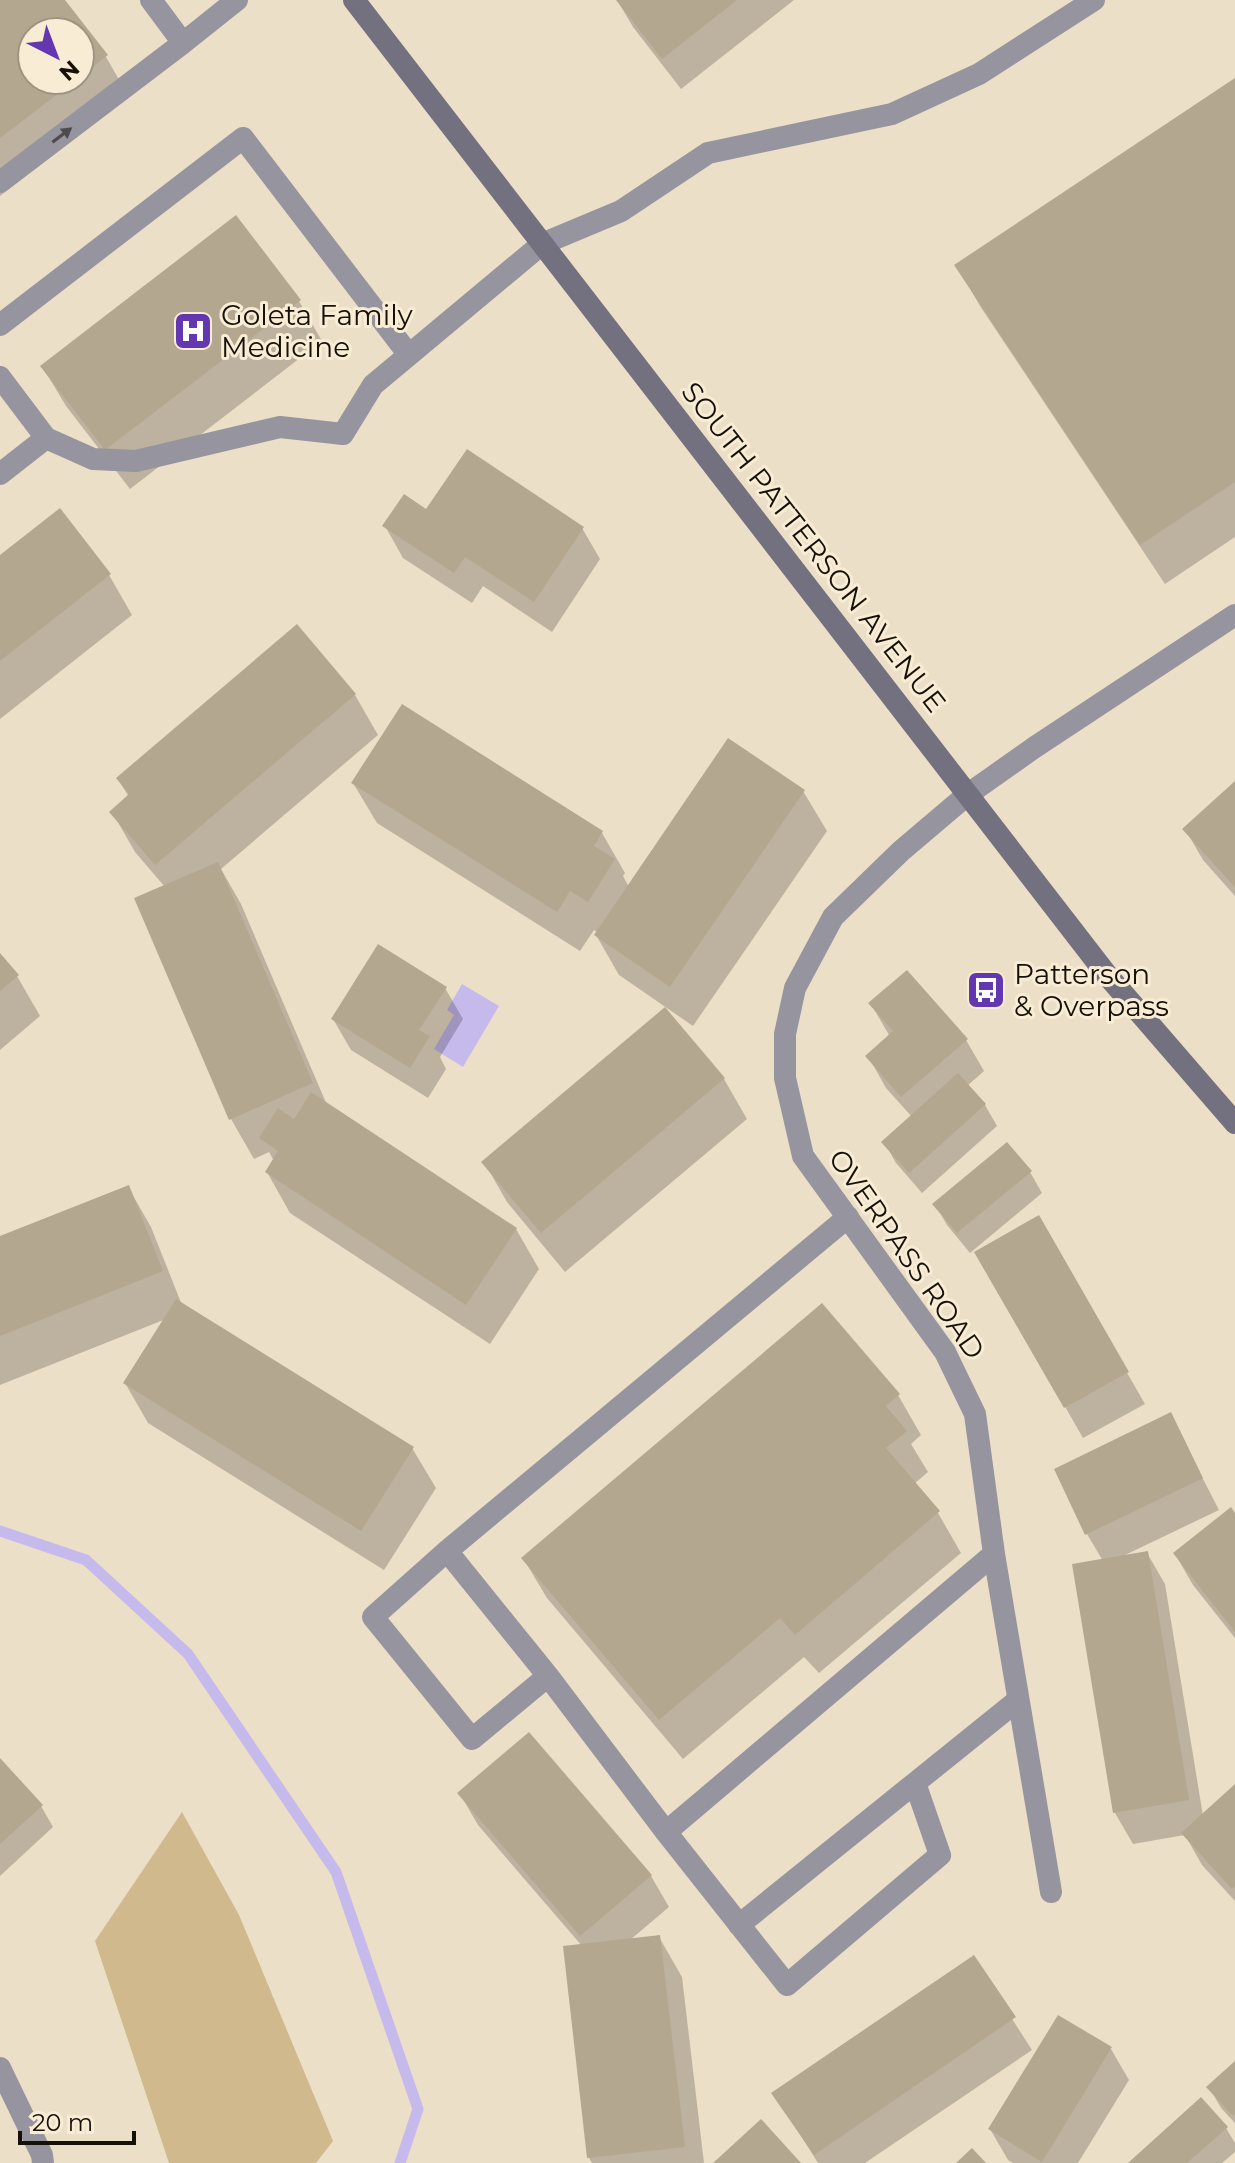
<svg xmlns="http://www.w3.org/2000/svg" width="1235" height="2163" viewBox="0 0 1235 2163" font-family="Montserrat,sans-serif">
  <rect width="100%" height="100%" fill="#ecdfc7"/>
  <path fill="#d1b98e" d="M182,1812L239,1915L333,2141L316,2163H169L95,1941Z"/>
  <path fill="#c6baed" d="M462,984L499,1006L463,1067L434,1049L454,1015L447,1010Z"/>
  <path fill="#0003" fill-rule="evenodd" d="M0,0H63L106,57L129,97L0,196ZM32,32H80V80H32Z
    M617,0H794L681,89L633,27Z
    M1235,80V537L1165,584L980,306L957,266Z
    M299,301L322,341L130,489L66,406L42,366Z
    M427,512L582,528L600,559L552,632L483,586L472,603L403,558L385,526Z
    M0,557L109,575L132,615L0,719Z
    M355,695L378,735L221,869L241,904L327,1105L516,1229L539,1269L490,1344L290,1213L267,1172L274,1161L269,1152L254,1159L231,1119L165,887L135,852L112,812L129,797L118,779Z
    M353,783L602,833L625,873L623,876L629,887L803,791L827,831L693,1026L619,975L596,935L598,933L594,930L580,951L377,823Z
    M1235,784V896L1203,860L1185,829Z
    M0,956L17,976L40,1016L0,1050Z
    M445,988L463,1019L440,1057L446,1069L428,1098L351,1050L333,1019Z
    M871,1004L966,1040L984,1071L967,1086L985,1105L997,1126L922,1193L896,1163L884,1142L912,1117L886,1088L868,1056L889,1035Z
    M665,1010L724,1079L747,1119L565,1272L507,1202L484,1162Z
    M1030,1172L1042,1193L970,1253L947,1225L935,1204Z
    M128,1187L151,1227L182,1305L412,1448L436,1488L384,1570L148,1423L125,1383L166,1319L0,1385V1238Z
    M1038,1218L1145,1404L1083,1438L977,1253Z
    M898,1395L921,1435L911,1444L928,1472L914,1484L938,1513L961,1553L819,1673L804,1657L683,1759L547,1598L523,1558Z
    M1170,1415L1219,1510L1123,1556L1147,1553L1165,1584L1203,1816L1235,1787V1901L1202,1865L1185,1835L1133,1844L1115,1813L1103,1561L1087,1534Z
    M1235,1516V1638L1193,1585L1175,1554Z
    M0,1761L41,1806L53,1827L0,1876Z
    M460,1794L651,1876L669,1907L630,1940L659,1937L682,1977L704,2163H592L589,2158L582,1946L478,1825Z
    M973,1958L1032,2050L865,2163H818L774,2093Z
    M1111,2049L1129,2080L1078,2163H1013L1008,2160L990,2129Z
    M1235,2064V2123L1221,2108L1209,2087Z
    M1226,2128L1235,2143V2152L1222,2163H1131Z"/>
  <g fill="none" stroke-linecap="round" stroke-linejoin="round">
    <path stroke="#c6baed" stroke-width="11" d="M0,1531L86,1560L188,1654L336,1872L418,2109L400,2163"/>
  </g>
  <path fill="#b4a790" d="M0,0H65L108,55L80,77V32H32V80H76L0,138Z
    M616,0H737L662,59Z
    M1235,78V482L1140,545L954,265Z
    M236,215L301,300L105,450L40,366Z
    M467,449L584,527L534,602L465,557L454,573L382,526L404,494L426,509Z
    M60,508L111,574L0,661V555Z
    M297,624L356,694L155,865L109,812L129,794L116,778Z
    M402,704L603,831L594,846L615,859L588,902L570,891L557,912L351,783Z
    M728,738L805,790L670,987L594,935Z
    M1235,781V887L1182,829Z
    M218,862L313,1083L229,1120L134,898Z
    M378,944L447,987L419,1030L430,1036L410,1068L331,1019Z
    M0,953L19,975L0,991Z
    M907,970L968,1039L901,1097L865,1056L893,1031L868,1003Z
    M665,1007L725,1078L541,1233L481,1162Z
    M958,1073L986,1104L909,1173L881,1142Z
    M311,1092L517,1228L466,1305L265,1172L278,1151L259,1138L278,1108L294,1119Z
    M1007,1142L1032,1171L957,1233L932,1204Z
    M129,1185L163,1271L0,1336V1236Z
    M1039,1215L1129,1372L1064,1408L974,1252Z
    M176,1299L414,1447L361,1531L123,1383Z
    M822,1303L900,1394L886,1406L907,1431L886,1448L940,1511L795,1635L780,1618L659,1720L521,1558Z
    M1171,1412L1203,1478L1085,1535L1054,1469Z
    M1231,1507L1235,1513V1632L1173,1553Z
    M1148,1551L1189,1800L1113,1813L1072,1564Z
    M529,1732L652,1875L580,1936L457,1793Z
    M0,1758L43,1805L0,1844Z
    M1235,1784V1886L1232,1889L1181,1833Z
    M660,1935L685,2147L587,2158L563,1946Z
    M974,1955L1016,2017L814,2155L771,2093Z
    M1058,2015L1112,2047L1042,2162L988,2129Z
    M1235,2061V2114L1233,2116L1206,2087Z
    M1201,2097L1228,2127L1187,2163H1128Z
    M761,2119L801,2163H713Z
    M972,2148L986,2163H956Z"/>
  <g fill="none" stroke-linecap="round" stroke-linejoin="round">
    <path stroke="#96949f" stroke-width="22" d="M151,0L183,43L237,0
      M0,182L183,43
      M0,325L243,138L409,355
      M0,377L46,438
      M0,474L46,438L93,459L136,461L280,427L343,434L373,385L542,244
      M848,1217L447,1551L373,1617L472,1739L548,1676L666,1832L787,1985L940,1855L915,1783L1018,1700
      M447,1551L548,1676
      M666,1832L994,1554
      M739,1925L915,1783"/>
    <path stroke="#96949f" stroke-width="22" d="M542,244L621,211L708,153L892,114L979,74L1094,0
      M1051,1892L994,1554L975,1414L945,1352L803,1156L785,1078V1034L795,988L833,917L901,851L967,795L1035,747L1235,615
      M0,2068L42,2155L43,2163"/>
    <path stroke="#73707f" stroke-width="22" d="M354,0L1107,975L1235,1123"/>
  </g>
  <defs><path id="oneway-solid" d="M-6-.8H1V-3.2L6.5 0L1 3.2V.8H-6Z" transform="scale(2)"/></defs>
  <use fill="#4f4b4c" href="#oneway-solid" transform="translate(62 135) rotate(-37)"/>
  <defs>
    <symbol id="hospital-square" viewBox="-11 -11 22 22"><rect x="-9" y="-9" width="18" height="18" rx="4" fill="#6337af" stroke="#f9ecd4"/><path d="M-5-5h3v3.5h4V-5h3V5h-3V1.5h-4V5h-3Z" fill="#fff"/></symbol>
    <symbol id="bus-square" viewBox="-11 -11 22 22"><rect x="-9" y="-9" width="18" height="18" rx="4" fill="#6337af" stroke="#f9ecd4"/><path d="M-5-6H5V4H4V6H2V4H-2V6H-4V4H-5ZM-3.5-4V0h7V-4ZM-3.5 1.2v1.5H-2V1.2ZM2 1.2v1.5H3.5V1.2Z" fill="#fff"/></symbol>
  </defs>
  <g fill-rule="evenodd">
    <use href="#hospital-square" x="171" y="309" width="44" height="44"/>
    <use href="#bus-square" x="964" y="968" width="44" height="44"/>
  </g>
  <g text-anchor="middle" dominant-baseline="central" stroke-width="6" stroke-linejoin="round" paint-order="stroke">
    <g font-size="28" fill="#151008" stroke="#f9ecd4" text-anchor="start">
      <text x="221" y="315">Goleta Family<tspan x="221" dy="32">Medicine</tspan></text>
      <text x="1014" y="974">Patterson<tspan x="1014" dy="32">&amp; Overpass</tspan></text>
    </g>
    <g font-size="28" fill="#151008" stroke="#f9ecd4">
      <text transform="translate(814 547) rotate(52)">SOUTH PATTERSON AVENUE</text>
      <text transform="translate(907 1254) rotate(55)">OVERPASS ROAD</text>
    </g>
  </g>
  <g transform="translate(56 56) rotate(138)"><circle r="38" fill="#f9ecd4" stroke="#9e9482" stroke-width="2"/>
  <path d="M0-6L14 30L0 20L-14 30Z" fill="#6337af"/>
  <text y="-12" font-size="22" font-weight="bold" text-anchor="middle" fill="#151008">N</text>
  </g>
  <path d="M20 2131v12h114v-12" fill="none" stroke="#151008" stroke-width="4"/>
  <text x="32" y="2131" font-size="24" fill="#151008" stroke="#f9ecd4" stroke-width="6" paint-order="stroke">20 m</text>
</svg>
